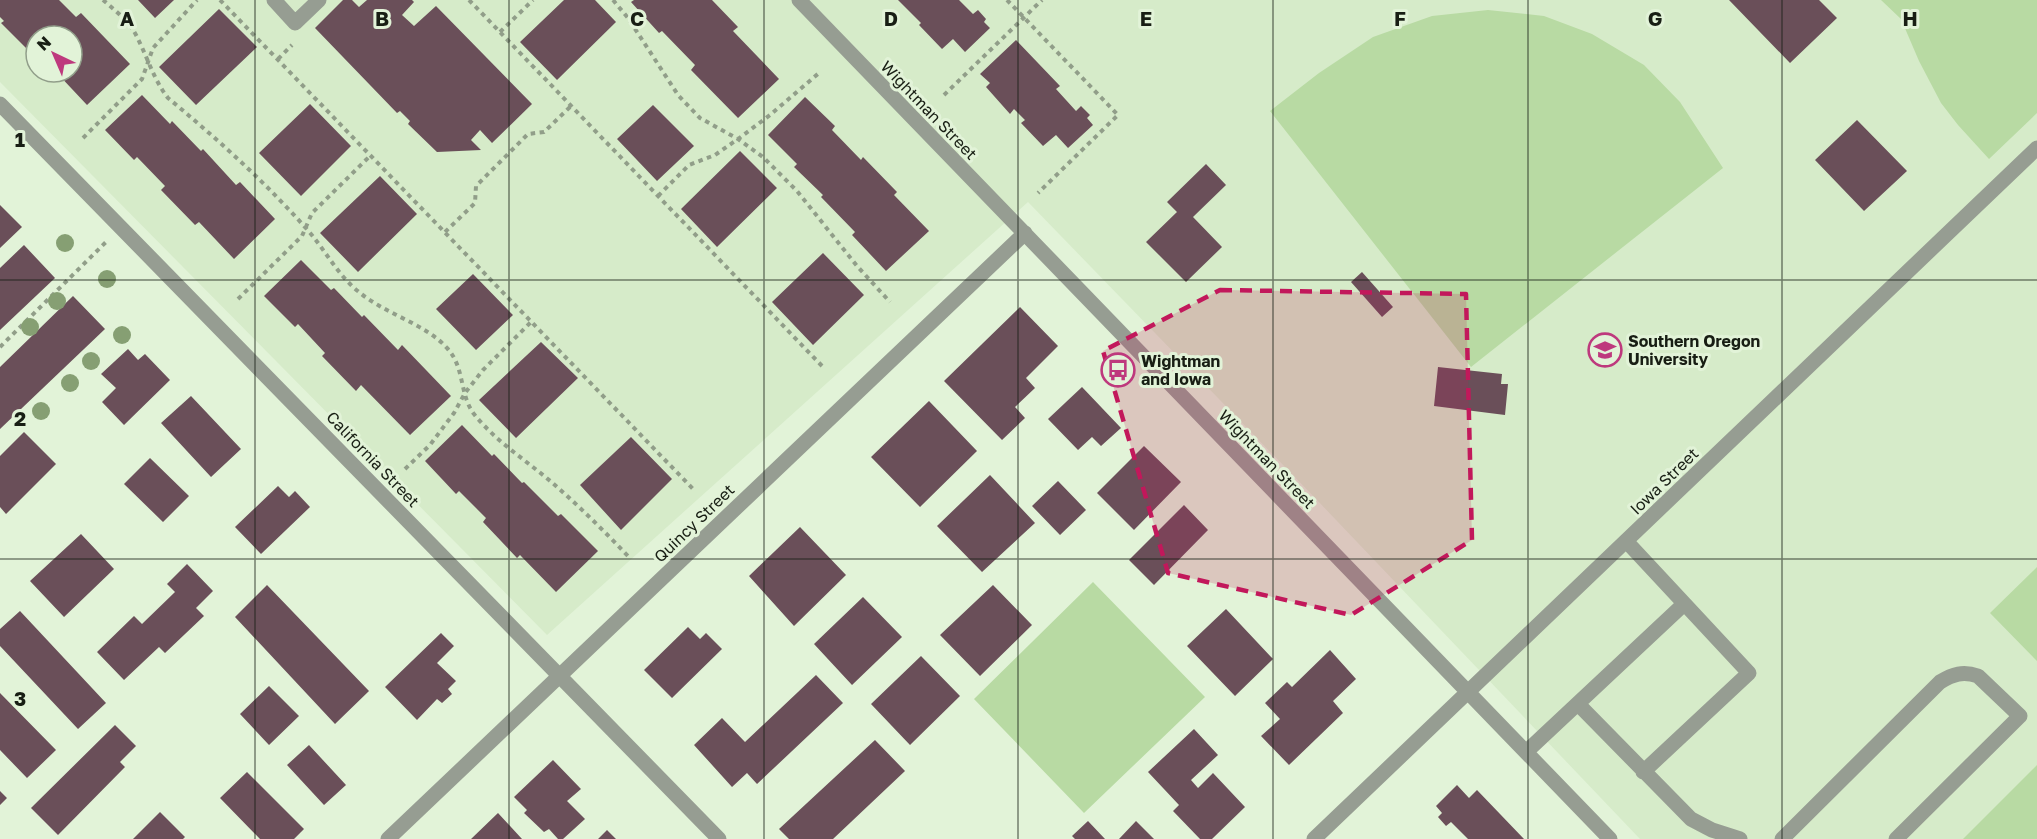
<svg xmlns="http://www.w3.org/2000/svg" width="2037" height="839" viewBox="0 0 2037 839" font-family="'Golos Text',sans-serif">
  <rect width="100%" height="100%" fill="#e2f3d8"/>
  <path fill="#d6ebc9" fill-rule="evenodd" d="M0,0H2037V839H1640L1316,499L1028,202L547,635L0,82ZM36,36H72V72H36Z"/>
  <path fill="#b8daa3" d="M1881,0H2037V113L1989,159L1958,125L1941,103L1919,61L1901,19Z
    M1488,10L1544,16L1592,34L1644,65L1680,102L1723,168L1471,367L1270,111L1319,73L1373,37L1432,16Z
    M2037,567V661L1990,613Z
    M1093,582L1205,697L1084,813L974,699Z
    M2037,765V839H1963Z"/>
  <path fill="#6a4f59" d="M0,0H59L76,17L81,13L130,64L87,105L56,72H72V36H36V58L1,23L4,21L0,17Z
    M138,0H174L155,18Z
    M343,0H352L359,7L367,0H412L414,2L402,15L414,26L436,6L532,104L492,143L480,130L471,140L481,150L437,152L408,124L410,121L400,111L397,113L315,28Z
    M564,0H595L616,22L557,80L520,42Z
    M634,0H712L738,27L733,31L779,79L738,118L691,70L695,65L662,31L659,33L631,2Z
    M898,0H959L973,14L978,10L986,19L984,22L990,28L965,52L953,39L942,49L919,25L921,23Z
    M1729,0H1819L1837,18L1790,63Z
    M219,9L257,47L196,105L159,67Z
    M1016,40L1060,86L1056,89L1076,111L1081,106L1090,115L1087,118L1093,125L1068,148L1056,135L1043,146L1021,123L1025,120L1014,109L1010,114L986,87L990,83L980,74Z
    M142,95L170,124L172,121L201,151L203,149L236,185L240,182L275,219L234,259L199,222L195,225L161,190L165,186L137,157L134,160L105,130Z
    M805,97L835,126L832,130L861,160L863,157L897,192L894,195L929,231L886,271L852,235L855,232L821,197L823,195L794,167L797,164L768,135Z
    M310,104L351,146L301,196L259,153Z
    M653,105L694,146L657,181L617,139Z
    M1857,120L1907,171L1864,211L1815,160Z
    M740,151L777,188L717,247L681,209Z
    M1206,164L1226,185L1193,217L1222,247L1186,282L1146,242L1177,212L1167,202Z
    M380,176L417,214L358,272L320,233Z
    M0,205L22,227L0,248Z
    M24,245L55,278L0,330V268Z
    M823,253L864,295L813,345L772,302Z
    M301,260L331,290L334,288L362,317L364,315L398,350L402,345L451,396L410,435L361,385L356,391L322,356L325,353L298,324L295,327L264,296Z
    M1362,272L1393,307L1382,317L1351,282Z
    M473,274L513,315L476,350L436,309Z
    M73,296L105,329L0,429V367Z
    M1020,307L1058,346L1026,378L1035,388L1015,407L1025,418L1002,440L944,381Z
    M541,342L578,378L516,438L479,400Z
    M128,349L138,360L145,354L170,380L124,425L102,402L116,388L101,374Z
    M1438,367L1502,374L1501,384H1508L1505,415L1434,406Z
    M1082,387L1121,428L1101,446L1092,437L1078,450L1048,419Z
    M191,396L241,449L211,477L161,423Z
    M929,401L977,451L920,507L871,457Z
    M462,425L492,456L494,454L522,483L524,482L558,516L561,514L598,551L556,592L520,555L517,558L483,522L486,518L459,491L456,494L425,461Z
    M24,432L56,464L6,514L0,507V456Z
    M631,437L672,479L621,530L580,485Z
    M1144,446L1181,482L1134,530L1097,493Z
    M150,458L189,496L163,522L124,484Z
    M990,475L1035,523L982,572L937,526Z
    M1058,481L1086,510L1060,535L1032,506Z
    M278,486L289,497L295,491L310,507L261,554L235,527Z
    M1184,505L1208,530L1154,585L1129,560Z
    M800,527L846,575L794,626L749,576Z
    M81,534L114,569L64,617L30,581Z
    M187,564L213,591L196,608L204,616L165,653L159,647L124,680L97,652L134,616L142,624L175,592L167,584Z
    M267,585L369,691L335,724L235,617Z
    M993,585L1032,625L980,676L940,635Z
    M863,597L902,637L852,685L814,644Z
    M1226,609L1273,659L1235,696L1187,646Z
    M20,611L106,703L78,729L0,646V629Z
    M688,627L700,639L706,633L722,649L672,698L644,670Z
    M441,633L454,646L437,663L456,681L448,689L452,694L442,703L437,699L417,720L385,687Z
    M1330,650L1356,679L1333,701L1343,713L1289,765L1261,736L1280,719L1265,703L1287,682L1292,687Z
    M921,656L960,696L910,745L871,704Z
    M816,675L843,703L757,784L747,773L732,787L694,745L722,718L745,742Z
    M269,686L299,716L269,745L240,714Z
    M0,693L56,750L27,778L0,750Z
    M115,725L136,746L120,762L125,767L58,835L31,808Z
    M1194,729L1218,755L1191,780L1198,788L1213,773L1245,807L1212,839H1200L1173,811L1179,805L1148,772Z
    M875,740L905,771L833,839H789L779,829Z
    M309,745L346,785L324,805L287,765Z
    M553,760L581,789L567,801L585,819L563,839H558L549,829L544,832L524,813L527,810L514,797Z
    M247,772L304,829L294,839H260L220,798Z
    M1457,785L1469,798L1477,790L1524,839H1468L1451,822L1446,826L1438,817L1442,813L1436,806Z
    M0,791L7,798L0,805Z
    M160,812L185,837L183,839H133Z
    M498,813L522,839H471Z
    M1088,821L1105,839H1075L1072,836Z
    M1136,821L1154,839H1119Z
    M607,830L616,839H598Z"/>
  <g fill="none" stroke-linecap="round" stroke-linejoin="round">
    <path stroke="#919e89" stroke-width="4" stroke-dasharray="4.5 4.5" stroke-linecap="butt" d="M103,0C116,11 131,23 138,39C148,59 154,80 168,98C216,138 262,179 304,226C324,247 336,274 359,292C385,314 426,324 447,348C465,367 459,394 474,414C497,443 529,462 556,486C581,508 605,532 628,556
      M220,0L695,491
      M469,0L823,367
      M613,0L628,18L678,95L700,118L738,139L763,157L797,191L857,266L890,302
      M1007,0L1118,115L1038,193
      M500,32L533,0
      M278,59L292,45
      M944,95L1042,0
      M83,138L142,79L153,48L197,0
      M658,196L689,165L715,155L738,139L770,115L819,73
      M445,232L475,203L476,186L528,134L544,132L571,106
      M238,299L302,236L312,213L371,155
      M0,347L106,242
      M405,469L430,445L454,413L465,393L483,370L532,321"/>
    <path stroke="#969d92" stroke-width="15" d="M274,0L295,23L319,0
      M799,0L1610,839
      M0,104L719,839
      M1627,542L1749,673L1643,772
      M1578,704L1691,819L1712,830L1740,839
      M1526,752L1684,604
      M388,839L1025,233
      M1314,839L2037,148
      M1782,839L1940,682C1953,674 1963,671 1978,676L2020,716L1896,839"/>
  </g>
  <g fill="#869f73">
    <circle cx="65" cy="243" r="9"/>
    <circle cx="107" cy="279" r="9"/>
    <circle cx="57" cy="301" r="9"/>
    <circle cx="30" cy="327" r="9"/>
    <circle cx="122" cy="335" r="9"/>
    <circle cx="91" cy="361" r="9"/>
    <circle cx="70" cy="383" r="9"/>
    <circle cx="41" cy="411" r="9"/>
  </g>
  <path fill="#c2185b" fill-opacity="0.2" stroke="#c2185b" stroke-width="4.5" stroke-dasharray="12 8" stroke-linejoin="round" d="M1220,290L1466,294L1472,540L1351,615L1168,573L1103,351Z"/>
  <path fill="none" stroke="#181e14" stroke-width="1.5" stroke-opacity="0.55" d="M255,0V839M509,0V839M764,0V839M1018,0V839M1273,0V839M1528,0V839M1782,0V839M0,280H2037M0,559H2037"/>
  <defs>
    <symbol id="university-ring" viewBox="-11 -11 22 22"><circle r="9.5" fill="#e2f3d8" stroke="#be397d" stroke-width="1.5"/><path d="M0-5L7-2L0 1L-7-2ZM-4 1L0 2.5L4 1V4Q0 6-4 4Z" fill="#be397d"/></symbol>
    <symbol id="bus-ring" viewBox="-11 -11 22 22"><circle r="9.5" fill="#e2f3d8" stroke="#be397d" stroke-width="1.5"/><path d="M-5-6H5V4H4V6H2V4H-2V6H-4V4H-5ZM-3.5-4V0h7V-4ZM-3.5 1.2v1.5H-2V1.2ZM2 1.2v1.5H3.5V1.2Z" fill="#be397d"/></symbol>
  </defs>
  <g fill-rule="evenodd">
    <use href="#university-ring" x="1586" y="331" width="38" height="38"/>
    <use href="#bus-ring" x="1099" y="351" width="38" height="38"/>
  </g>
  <g text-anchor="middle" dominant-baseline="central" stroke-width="6" stroke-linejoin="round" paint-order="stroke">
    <g font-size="16" fill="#181e14" stroke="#e2f3d8">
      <text transform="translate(929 110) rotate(46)">Wightman Street</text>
      <text transform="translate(373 459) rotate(46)">California Street</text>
      <text transform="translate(1267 459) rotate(46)">Wightman Street</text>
      <text transform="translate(1664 481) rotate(-44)">Iowa Street</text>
      <text transform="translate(694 523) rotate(-44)">Quincy Street</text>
    </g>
    <g font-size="16" font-weight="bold" fill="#181e14" stroke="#e2f3d8" text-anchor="start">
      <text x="1628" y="341">Southern Oregon<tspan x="1628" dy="18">University</tspan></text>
      <text x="1141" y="361">Wightman<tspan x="1141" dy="18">and Iowa</tspan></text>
    </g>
  </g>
  <g font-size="20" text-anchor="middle" font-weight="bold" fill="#181e14" stroke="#e2f3d8" stroke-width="6" stroke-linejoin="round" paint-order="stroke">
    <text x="127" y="26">A</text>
    <text x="382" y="26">B</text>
    <text x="637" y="26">C</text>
    <text x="891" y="26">D</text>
    <text x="1146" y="26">E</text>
    <text x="1400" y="26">F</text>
    <text x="1655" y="26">G</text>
    <text x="1910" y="26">H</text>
    <text x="20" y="147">1</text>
    <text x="20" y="426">2</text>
    <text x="20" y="706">3</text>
  </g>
  <g transform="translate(54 54) rotate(316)"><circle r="28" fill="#e2f3d8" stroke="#919e8a" stroke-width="1.5"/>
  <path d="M0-4.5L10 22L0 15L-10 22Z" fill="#be397d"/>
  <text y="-9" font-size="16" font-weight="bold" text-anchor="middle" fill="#181e14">N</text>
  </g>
</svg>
